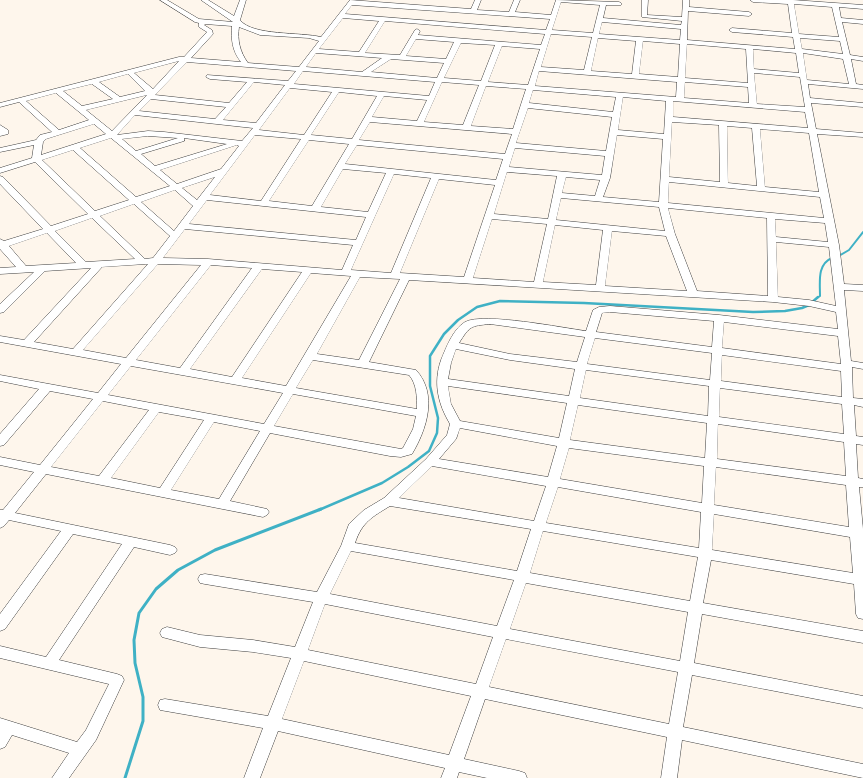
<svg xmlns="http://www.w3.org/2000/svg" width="863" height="778" viewBox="0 0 863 778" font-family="'Playfair Display',serif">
  <rect width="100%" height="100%" fill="#fef6ec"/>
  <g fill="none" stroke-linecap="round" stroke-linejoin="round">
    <path stroke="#3fb1c5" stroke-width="2" d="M837,257L849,250L863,232
      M817,298L820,296C820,282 817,264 832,258"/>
    <path stroke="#3fb1c5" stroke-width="2.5" d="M319,510L382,483L408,467L429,451L437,433L438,418L430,386V356L444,334L458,320L477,307L500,301L584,303L753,312L785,311L802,308L809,305L818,297"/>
    <path stroke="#3fb1c5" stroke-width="3" d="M125,778L143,721V697L135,663L134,640L139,613L156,589L178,570L215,550L321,509"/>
    <defs>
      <path id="minor" d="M160,0H167L199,19L233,22L201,0H208L234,16L240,0H246L240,20C252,36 301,32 321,37L350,0L471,9L475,0H481L477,10L509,12L514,0H520L515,12L551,15L556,0L619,2L621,3V5H606L603,18L681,25L682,21L642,17V0H648L647,15L682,17L683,0H689V7L749,12L752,14L749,16L688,11L687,40L795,49L793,37L732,32L729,30L732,28L792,33L788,4L753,2L750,0H793L863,5V9L839,7L841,18L863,20V24L842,22L850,55L863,57V61L851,59L856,84L863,85V89L808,84L810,98L863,103V107L811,103L816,129L863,133V137L817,134L839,245L844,284L863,285V291L844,290L851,361L863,363V369L852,367L853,398L863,399V407L854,405L856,436L863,437V445L856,444L858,478L863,479V487H859L863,529V619L858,618L856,614L854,584L711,560L703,603L863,631V643L702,614L694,663L863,696V708L692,675L683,727L863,764V778L682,740L677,778H661L667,737L485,699L464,759L519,771L525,773L527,778H487L459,772L457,778H441L445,768L278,731L260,778H244L263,728L160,710L158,705L160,700L165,699L268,716L291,658L253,652L200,647L162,637L160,633L162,629L167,627L200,635L253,640L295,647L313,602L205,584L200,583L198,579L200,575L205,574L317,592L341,546L349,524L364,510L384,498L426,459L447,435L450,424C438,404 433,383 441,360C446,348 453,329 465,322C483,312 563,328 586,331L593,310L599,307L610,306L719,315L838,329L836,312L809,306L773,302L409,280L369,362L416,370C438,394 427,429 412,454L401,457L390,456L270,433L230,501L267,509L269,512L267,515L263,517L46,474L15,513L170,545L175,547L177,550L175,553L170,555L134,547L59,660L117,674L122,676L124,680L96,740L69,778H52L69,753L12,735L5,747L0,749V718L77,742L86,730L109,684L0,658V646L46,657L122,544L73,534L5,629L0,631V614L61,531L9,520L4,526L0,528V510H3L34,472L0,465V457L40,465L93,399L50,391L4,445L0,446V434L39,389L0,381V375L98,393L121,364L0,342V336L24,340L91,268L45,271L4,312L0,313V304L34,272L0,274V268L16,267L0,249V239L4,241L43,229L0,184V176L3,177L51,226L88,214L35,162L0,173V168L32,158L34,145L0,152V148L36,140L40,135L52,132L19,102L0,107V103L179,57H184L207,32L199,27V23L195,22ZM561,2L600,5L593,33L552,30ZM794,4L832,7L839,37L799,34ZM352,5L550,19L546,30L345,14ZM343,18L379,21L359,52L319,49ZM385,21L545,34L541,45L418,35L420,31L417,29L415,30L400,55L365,53ZM602,22L681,29L680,40L599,34ZM205,24L232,26C231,39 232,51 241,62L191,58L213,34L212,30L204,25ZM239,27L260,35L309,38L319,41L299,67L248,63C240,52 237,40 239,27ZM551,34L592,37L584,70L541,67ZM598,38L636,41L632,74L591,71ZM800,38L840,41L843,54L802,49ZM416,39L454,42L446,59L406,56ZM643,41L680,44L678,77L639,74ZM461,43L495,45L481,81L444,78ZM687,44L746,49L748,83L685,78ZM502,46L540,49L528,85L488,82ZM753,49L796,53L799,73L754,69ZM316,53L382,58L362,72L306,67ZM803,53L843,59L849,84L807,80ZM391,59L444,63L437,78L371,72ZM179,61L153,89L134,73ZM187,62L296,71L288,81L207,75L206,77L210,79L247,82L229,103L155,95ZM303,71L435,82L429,96L294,84ZM539,71L677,82L676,97L535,86ZM754,73L800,77L805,107L757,104ZM128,74L145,91L120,97L99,82ZM254,82L285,85L256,123L223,120ZM442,82L479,85L463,125L424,122ZM685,82L748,87L749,103L684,98ZM92,84L113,99L82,106L63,91ZM486,86L526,89L513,129L471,126ZM290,88L332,92L304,135L259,130ZM533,90L616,97L613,112L529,103ZM339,92L377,96L352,139L311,135ZM56,93L89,120L59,130L26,101ZM147,95L112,131L86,110ZM384,96L427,100L417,121L372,117ZM623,97L666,101L664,134L618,130ZM151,99L226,107L215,119L139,111ZM673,101L805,112L808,128L673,117ZM528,108L612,117L606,151L516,143ZM135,115L253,128L242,141L164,132L148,131L117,135ZM370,122L512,134L505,154L359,140ZM672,122L719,125L720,182L669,177ZM94,124L106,134L41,155L43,142L46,139ZM727,126L752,128L757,186L728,183ZM760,129L809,133L819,192L765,187ZM255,135L301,139L261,201L210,195ZM617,135L663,139L659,202L603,197L610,178ZM148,136L178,138L136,151L122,139ZM111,138L170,186L136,197L80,148ZM184,138L227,144L155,166L141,154L184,141ZM309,140L349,144L312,206L269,201ZM237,145L239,146L221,169L177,184L160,170ZM357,145L503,159L496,180L345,164ZM515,148L605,156L602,175L509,167ZM73,150L129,200L95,211L42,160ZM343,169L386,173L368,212L321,207ZM507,172L557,176L548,219L494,214ZM394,174L431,178L391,273L351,270ZM215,177L197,200L182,188ZM566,177L600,180L595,196L562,193ZM439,179L495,185L464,277L400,273ZM669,182L820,197L824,218L668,203ZM175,190L193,206L174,231L141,202ZM561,198L659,207L665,231L556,220ZM207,200L366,217L356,240L189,224ZM134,204L170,236L153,258L145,259L100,216ZM668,208L767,218L768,296L697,291L675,234ZM92,218L135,259L86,262L55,231ZM492,219L547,224L534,282L473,278ZM775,219L825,223L828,242L776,237ZM555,225L603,230L596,285L543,282ZM185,229L353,245L342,270L208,259L163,258ZM612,231L666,236L687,291L605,286ZM47,233L76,263L26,266L9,246ZM776,242L829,247L836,306L809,300L778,297ZM146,264H148L73,349L34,342L102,267ZM158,264L201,265L126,358L83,350ZM211,265L252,268L180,368L136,360ZM262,269L302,272L232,377L190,369ZM311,273L351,276L286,386L242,378ZM360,277L400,279L359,360L317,354ZM610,312L714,321L712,347L596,332L602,313ZM724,322L838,336L841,364L722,348ZM490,324L585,337L577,362L510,354L459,343C470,326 470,326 490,324ZM595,338L712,353L710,380L587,364ZM456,349L510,360L575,369L569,396L448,379L451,363ZM722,355L841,371L842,397L721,381ZM313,360L409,375C417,384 417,398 417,409L296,388ZM131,366L283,393L264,424L108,395ZM586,370L709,386L708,416L580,398ZM448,386L567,403L559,438L460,421L451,404ZM720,388L842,404L844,434L719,417ZM293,394L416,416L413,429L403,448L401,449L274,426ZM103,401L149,410L99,476L51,467ZM578,405L707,423L705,458L570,440ZM159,412L204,420L160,488L111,478ZM214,422L260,431L219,499L171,490ZM718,424L844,442L846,476L717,459ZM460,428L557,446L548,477L439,459L456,439ZM569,448L704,466L702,503L560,479ZM432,466L546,486L534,521L399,498ZM716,467L846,485L849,527L714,505ZM558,487L701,512L699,548L546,523ZM390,506L531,529L517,571L355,543C362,522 372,517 390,506ZM714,514L850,537L853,573L712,550ZM543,531L698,557L690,601L530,573ZM351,551L514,580L497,626L330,594ZM526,583L688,612L680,661L510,629ZM325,604L493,637L476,684L308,650ZM506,639L678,672L669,724L489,687ZM304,661L471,696L449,755L282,719Z
        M0,125L8,130V134L0,136Z"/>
    </defs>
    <use href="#minor" stroke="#3f3f3f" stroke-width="1"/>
    <use href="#minor" fill="#fff" fill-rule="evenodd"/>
  </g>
</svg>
